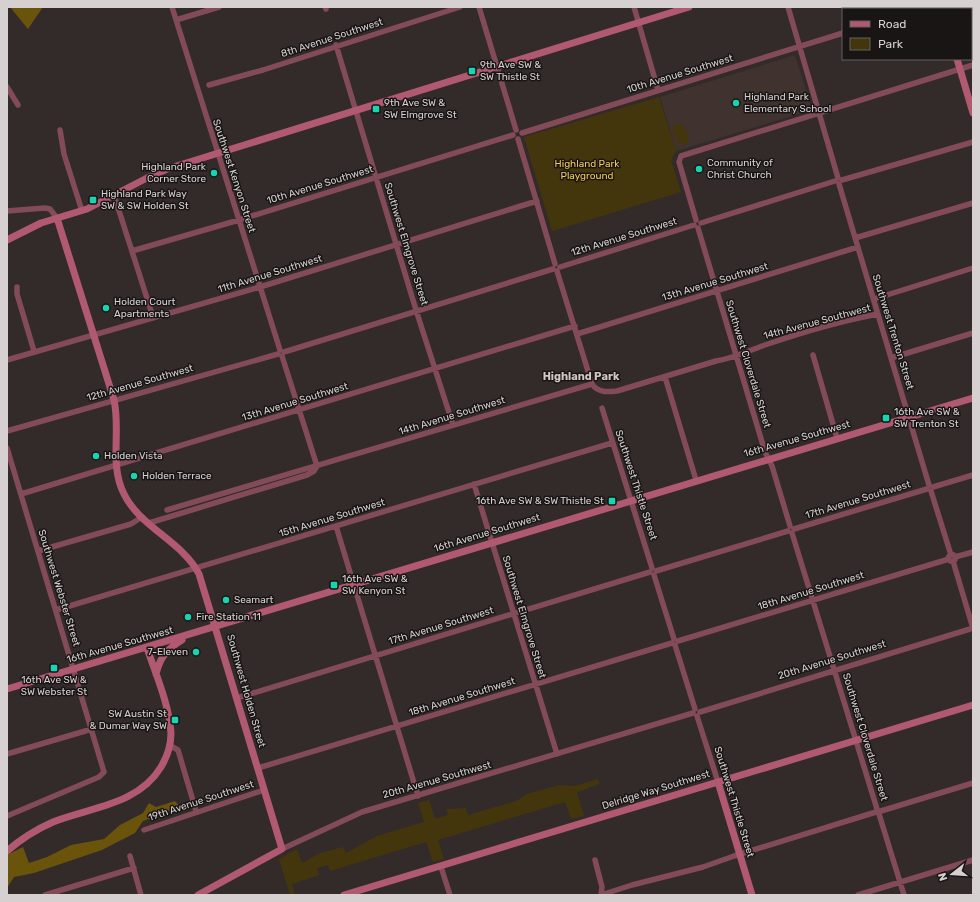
<svg xmlns="http://www.w3.org/2000/svg" width="980" height="902" viewBox="0 0 980 902" font-family="Rubik,sans-serif">
  <rect width="100%" height="100%" fill="#332b2a"/>
  <path fill="#40322e" d="M795,55L812,110L676,151L660,97Z"/>
  <path fill="#44360c" d="M659,97L676,151L671,160L681,192L552,231L524,137Z
    M683,123L689,140L686,144L682,145L676,141L672,127Z
    M598,779L600,784L577,792L584,816L571,819L565,802L438,840L444,859L433,862L426,842L330,871L328,865L317,868L319,875L292,884L295,895H290L279,859L297,849L302,863L320,853L343,847L346,853L377,836L424,822L418,803L429,800L435,819L448,815L446,809L466,808L468,815L516,801L527,794L559,785L575,786Z"/>
  <path fill="#6a530a" d="M10,7H43L28,29Z
    M175,801L180,807L143,821L135,833L102,850L34,873L14,877L7,888V855L23,847L29,863L47,857L71,845L104,839L120,825L143,813L149,803L156,807Z"/>
  <g fill="none" stroke-linecap="round" stroke-linejoin="round">
    <path stroke="#834b58" stroke-width="5.5" d="M172,7L280,350
      M325,7L326,9
      M479,7L516,130
      M634,7L658,90
      M788,7L838,178
      M920,9L926,7
      M176,20L219,7
      M336,45L416,310L453,425
      M209,85L263,70L460,7
      M7,87L18,105
      M60,130L64,154L82,211
      M522,133L843,33
      M518,139L555,264
      M842,180L973,142
      M839,184L929,485
      M114,195L153,317
      M7,211L45,208L50,209L57,218
      M696,220L679,162L681,156L973,65
      M701,223L835,181
      M698,228L765,452L772,466L790,526
      M855,238L973,203
      M132,251L239,220L513,135
      M560,267L694,225
      M557,271L592,384C598,393 608,392 617,391L716,361C735,358 750,350 768,344C803,332 841,321 878,314
      M17,287V294L34,351
      M874,299L973,268
      M577,334L858,247
      M284,352L553,269
      M813,355L837,438
      M282,356L317,466
      M891,358L973,333
      M7,360L260,287L537,201
      M665,377L696,480
      M602,408L652,568
      M7,431L278,354
      M7,448L104,772L99,777L7,816
      M474,484L557,754
      M933,487L973,475
      M931,491L951,555
      M21,494L575,326
      M167,510L592,384
      M149,523L307,475L314,471L317,466
      M336,526L418,796
      M794,529L927,489
      M792,533L877,809
      M38,551L131,524L142,517
      M948.5 558a3.5 3.5 0 1 1 7 0a3.5 3.5 0 1 1-7 0Z
      M955,557L973,552
      M953,561L972,625
      M656,571L788,531
      M654,575L674,639
      M56,610L612,443
      M678,641L949,559
      M675,645L695,709
      M237,698L650,572
      M700,712L970,629
      M697,716L718,782
      M169,745L178,750L196,811
      M7,754L92,729
      M258,768L672,643
      M881,811L973,783
      M879,814L904,895
      M144,830L264,790
      M282,849L362,812L693,713
      M130,856L141,895
      M595,860L602,887L601,895
      M441,867L450,895
      M45,895L134,868
      M601,895L632,885L703,867L734,856L876,812
      M858,895L973,860"/>
    <path stroke="#b15970" stroke-width="7" d="M942,7L943,9
      M957,59L973,113
      M57,218L114,400C121,431 109,465 124,494C140,527 183,542 199,574L282,849L198,895
      M7,240L41,223L87,209L147,178L167,169L689,7
      M156,674C160,657 167,649 182,640
      M7,689C330,594 651,493 973,398
      M718,782L752,895
      M7,851C21,839 37,829 53,822C91,807 138,805 161,767C167,757 171,744 171,733C169,704 156,675 147,648
      M344,895L973,705"/>
  </g>
  <g fill="#18d5b2" stroke="#181514" stroke-width="1.5">
    <rect x="468" y="67" width="8" height="8" rx="2"/>
    <circle cx="736" cy="103" r="4"/>
    <rect x="372" y="105" width="8" height="8" rx="2"/>
    <circle cx="699" cy="169" r="4"/>
    <circle cx="214" cy="173" r="4"/>
    <rect x="89" y="196" width="8" height="8" rx="2"/>
    <circle cx="106" cy="308" r="4"/>
    <rect x="882" y="414" width="8" height="8" rx="2"/>
    <circle cx="96" cy="456" r="4"/>
    <circle cx="134" cy="476" r="4"/>
    <rect x="608" y="497" width="8" height="8" rx="2"/>
    <rect x="330" y="581" width="8" height="8" rx="2"/>
    <circle cx="226" cy="600" r="4"/>
    <circle cx="188" cy="617" r="4"/>
    <circle cx="196" cy="652" r="4"/>
    <rect x="50" y="664" width="8" height="8" rx="2"/>
    <rect x="171" y="716" width="8" height="8" rx="2"/>
  </g>
  <g text-anchor="middle" dominant-baseline="central" stroke-width="3" stroke-linejoin="round" paint-order="stroke">
    <g font-size="10" fill="#d6d1d0" stroke="#181514">
      <text transform="translate(332 38) rotate(-18)">8th Avenue Southwest</text>
      <text transform="translate(680 74) rotate(-17)">10th Avenue Southwest</text>
      <text transform="translate(234 176) rotate(72)">Southwest Kenyon Street</text>
      <text transform="translate(320 185) rotate(-17)">10th Avenue Southwest</text>
      <text transform="translate(624 237) rotate(-17)">12th Avenue Southwest</text>
      <text transform="translate(406 244) rotate(73)">Southwest Elmgrove Street</text>
      <text transform="translate(270 274) rotate(-17)">11th Avenue Southwest</text>
      <text transform="translate(715 282) rotate(-17)">13th Avenue Southwest</text>
      <text transform="translate(817 322) rotate(-15)">14th Avenue Southwest</text>
      <text transform="translate(893 332) rotate(73)">Southwest Trenton Street</text>
      <text transform="translate(748 364) rotate(73)">Southwest Cloverdale Street</text>
      <text transform="translate(140 383) rotate(-16)">12th Avenue Southwest</text>
      <text transform="translate(295 402) rotate(-17)">13th Avenue Southwest</text>
      <text transform="translate(452 416) rotate(-17)">14th Avenue Southwest</text>
      <text transform="translate(797 439) rotate(-16)">16th Avenue Southwest</text>
      <text transform="translate(636 485) rotate(72)">Southwest Thistle Street</text>
      <text transform="translate(858 500) rotate(-17)">17th Avenue Southwest</text>
      <text transform="translate(332 518) rotate(-17)">15th Avenue Southwest</text>
      <text transform="translate(487 533) rotate(-17)">16th Avenue Southwest</text>
      <text transform="translate(59 588) rotate(73)">Southwest Webster Street</text>
      <text transform="translate(811 591) rotate(-17)">18th Avenue Southwest</text>
      <text transform="translate(524 617) rotate(73)">Southwest Elmgrove Street</text>
      <text transform="translate(441 626) rotate(-17)">17th Avenue Southwest</text>
      <text transform="translate(120 645) rotate(-16)">16th Avenue Southwest</text>
      <text transform="translate(832 660) rotate(-17)">20th Avenue Southwest</text>
      <text transform="translate(246 691) rotate(74)">Southwest Holden Street</text>
      <text transform="translate(462 697) rotate(-17)">18th Avenue Southwest</text>
      <text transform="translate(865 737) rotate(73)">Southwest Cloverdale Street</text>
      <text transform="translate(437 780) rotate(-16)">20th Avenue Southwest</text>
      <text transform="translate(656 790) rotate(-17)">Delridge Way Southwest</text>
      <text transform="translate(201 801) rotate(-18)">19th Avenue Southwest</text>
      <text transform="translate(734 802) rotate(73)">Southwest Thistle Street</text>
    </g>
    <g font-size="10" fill="#d6d1d0" stroke="#181514" text-anchor="start">
      <text x="480" y="65">9th Ave SW &amp;<tspan x="480" dy="12">SW Thistle St</tspan></text>
      <text x="744" y="97">Highland Park<tspan x="744" dy="12">Elementary School</tspan></text>
      <text x="384" y="103">9th Ave SW &amp;<tspan x="384" dy="12">SW Elmgrove St</tspan></text>
      <text x="707" y="163">Community of<tspan x="707" dy="12">Christ Church</tspan></text>
      <text x="206" y="167" text-anchor="end">Highland Park<tspan x="206" dy="12">Corner Store</tspan></text>
      <text x="101" y="194">Highland Park Way<tspan x="101" dy="12">SW &amp; SW Holden St</tspan></text>
      <text x="114" y="302">Holden Court<tspan x="114" dy="12">Apartments</tspan></text>
      <text x="894" y="412">16th Ave SW &amp;<tspan x="894" dy="12">SW Trenton St</tspan></text>
      <text x="104" y="456">Holden Vista</text>
      <text x="142" y="476">Holden Terrace</text>
      <text x="604" y="501" text-anchor="end">16th Ave SW &amp; SW Thistle St</text>
      <text x="342" y="579">16th Ave SW &amp;<tspan x="342" dy="12">SW Kenyon St</tspan></text>
      <text x="234" y="600">Seamart</text>
      <text x="196" y="617">Fire Station 11</text>
      <text x="188" y="652" text-anchor="end">7-Eleven</text>
      <text x="54" y="680" text-anchor="middle">16th Ave SW &amp;<tspan x="54" dy="12">SW Webster St</tspan></text>
      <text x="167" y="714" text-anchor="end">SW Austin St<tspan x="167" dy="12">&amp; Dumar Way SW</tspan></text>
    </g>
    <g font-size="10" fill="#f2c954" stroke="#181514">
      <text x="587" y="164">Highland Park<tspan x="587" dy="12">Playground</tspan></text>
    </g>
    <g font-size="11" font-weight="bold" fill="#d1c7c4" stroke="#181514">
      <text x="581" y="376">Highland Park</text>
    </g>
  </g>
  <rect width="980" height="902" fill="none" stroke="#d6d1d0" stroke-width="16"/>
  <rect x="842" y="8" width="130" height="52" fill="#181514" stroke="#64605f"/>
  <rect x="850" y="21" width="20" height="6" fill="#b15970" stroke="#64605f"/>
  <text x="878" y="28" font-size="12" fill="#d6d1d0">Road</text>
  <rect x="850" y="38" width="20" height="12" fill="#44360c" stroke="#64605f"/>
  <text x="878" y="48" font-size="12" fill="#d6d1d0">Park</text>
  <g transform="translate(952 874) rotate(253)" stroke="#181514" stroke-width="3" paint-order="stroke">
  <path d="M0-3L7 15L0 10L-7 15Z" fill="#d6d1d0"/>
  <text y="-6" font-size="11" font-weight="bold" text-anchor="middle" fill="#d6d1d0">N</text>
  </g>
</svg>
